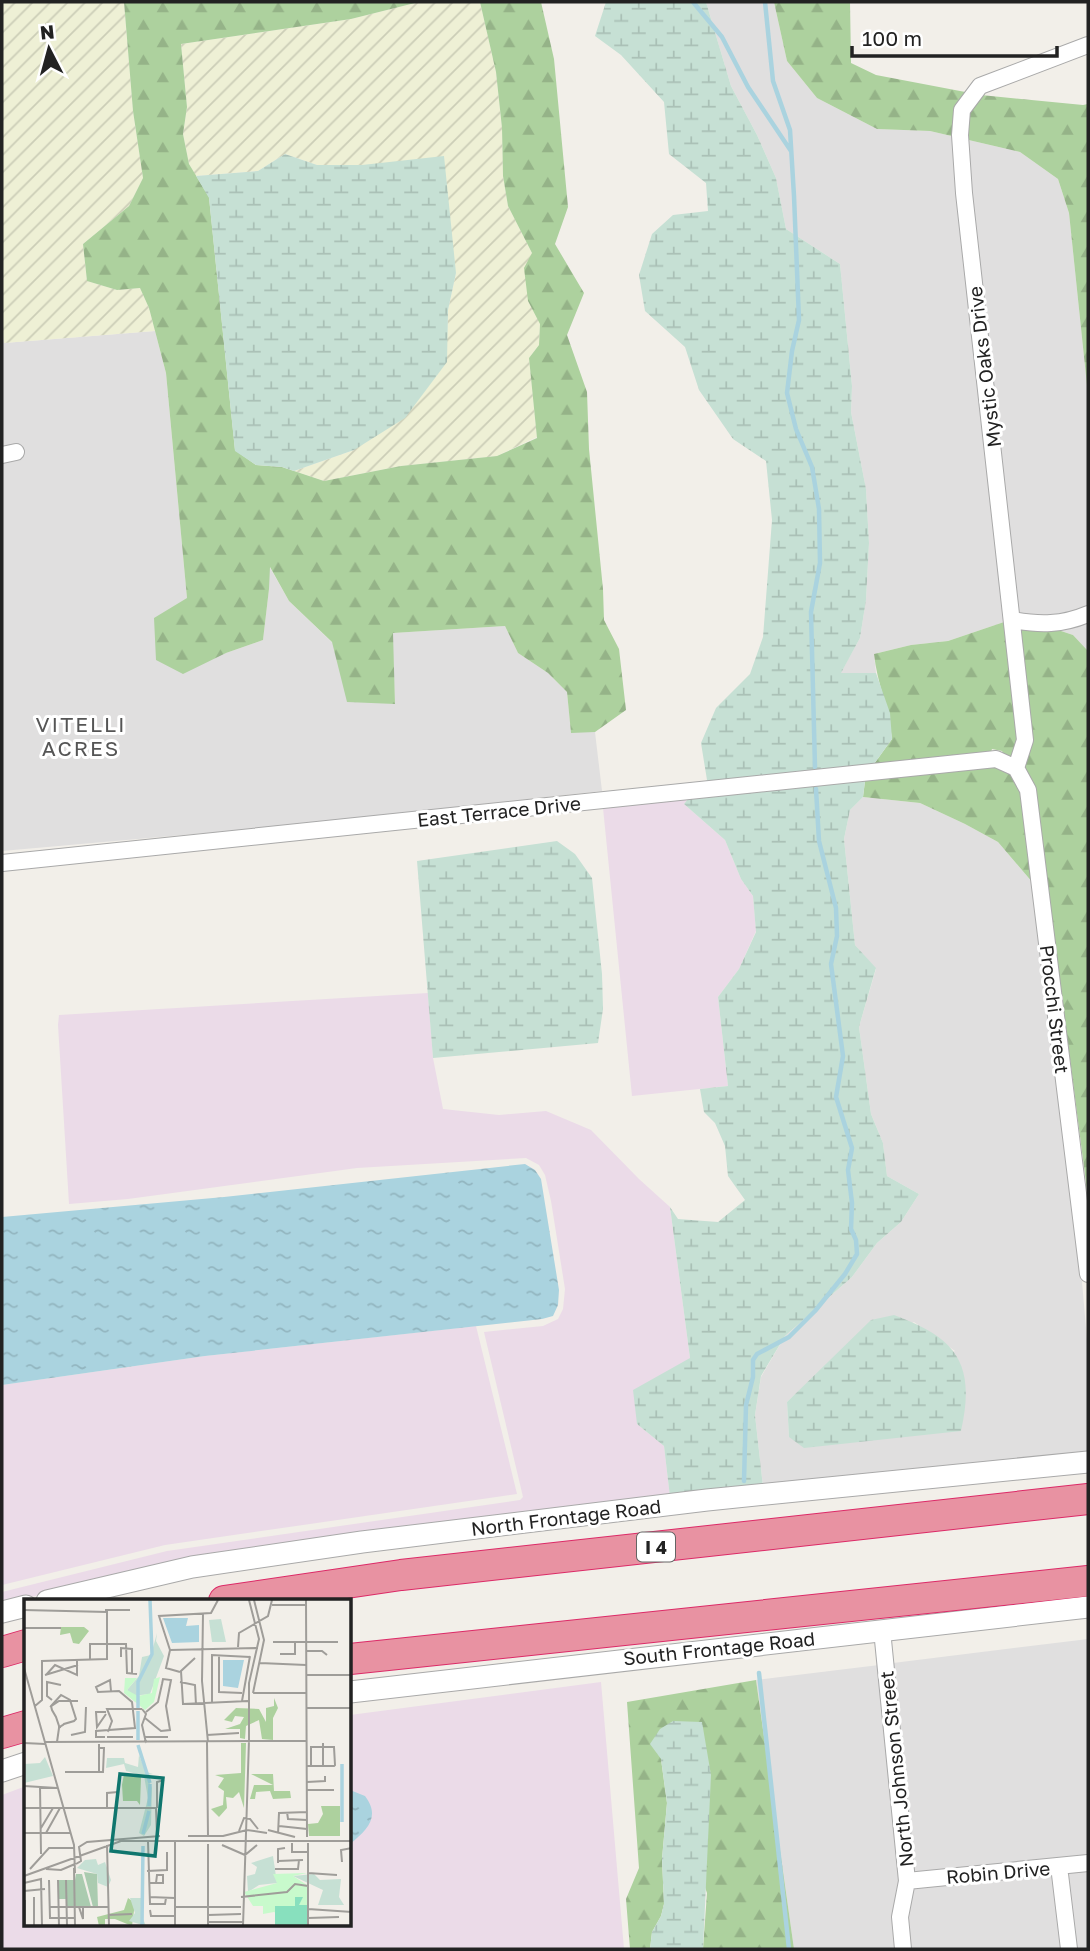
<svg xmlns="http://www.w3.org/2000/svg" width="1090" height="1951" viewBox="0 0 1090 1951" font-family="'Golos Text',sans-serif">
  <defs>
    <pattern id="farmland-furrows" width="10" height="10" patternUnits="userSpaceOnUse" patternTransform="scale(1.75)"><rect width="10" height="10" fill="#eef0d5"/><path d="M-1 1l2-2M0 10L10 0M9 11l2-2" fill="none" stroke="#ccceb7"/></pattern>
    <pattern id="forest-firs" width="22" height="20" patternUnits="userSpaceOnUse" patternTransform="scale(1.75)"><rect width="22" height="20" fill="#add19e"/><path d="M5 1l3.5 6h-7zM16 11l3.5 6h-7z" fill="#95b388"/></pattern>
    <pattern id="wetland-marsh" width="20" height="14" patternUnits="userSpaceOnUse" patternTransform="scale(1.75)"><rect width="20" height="14" fill="#c6e0d4"/><path d="M1 5h8M5 5V1M11 12h8M15 12V8" fill="none" stroke="#aac0b6"/></pattern>
    <pattern id="water-ripples" width="26" height="14" patternUnits="userSpaceOnUse" patternTransform="scale(1.75)"><rect width="26" height="14" fill="#aad3df"/><path d="M2 4q2-2 4 0t4 0M15 11q2-2 4 0t4 0" fill="none" stroke="#92b5bf"/></pattern>
  </defs>
  <rect width="100%" height="100%" fill="#f2efe9"/>
  <path fill="#e0dfdf" fill-rule="evenodd" d="M706,2H774L787,61L817,98L877,129L930,131L1020,152L1058,179L1069,213L1088,395V651L1073,635L1019,617L948,641L911,645L874,654L876,673L840,674L860,638L866,600L869,543L866,489L851,412L852,386L840,264L786,229L776,178L757,135L731,86Z
    M2,325L4,343L155,331L166,373L187,598L226,653L263,640L269,589V566L289,601L395,703L392,633L505,626L518,653L548,673L567,692L571,732H595L602,791L274,827L2,851Z
    M863,797L920,803L965,824L998,842L1033,883L1079,1247L1088,1351V1454L763,1487L755,1415L761,1377L785,1336L852,1277L877,1243L901,1222L919,1194L887,1176L883,1143L871,1114L859,1027L876,969L855,945L844,839L850,810ZM914,1322L955,1351L789,1437L787,1402L833,1359Z
    M1088,1639V1855L913,1872L893,1663Z
    M879,1665L900,1881L896,1949H794L756,1680Z
    M1088,1871V1949H1076L1067,1873Z
    M1053,1875L1062,1949H910L907,1917L913,1888Z"/>
  <path fill="#ebdbe8" d="M688,799L684,804L725,840L741,879L753,896L756,931L739,969L718,997L728,1086L632,1096L603,808Z
    M428,993L433,1058L443,1109L499,1115L546,1111L591,1130L639,1179L670,1207L690,1358L637,1424L664,1446L670,1497L191,1559L2,1604V1592L167,1551L520,1500L523,1497L484,1332L543,1326L558,1319L563,1309L565,1289L551,1201L545,1175L539,1165L526,1158L357,1168L128,1199L69,1204L58,1025L59,1015Z
    M476,1326L517,1494L165,1545L2,1585V1385L205,1356Z
    M601,1682L624,1949H2V1795L26,1786V1925H350V1715Z"/>
  <path fill="url(#farmland-furrows)" d="M2,2H124L133,111L143,178L129,206L83,244L87,281L117,290L140,288L149,308L155,331L4,343L2,325Z
    M419,2H480L496,72L502,128L503,176L508,206L532,253L528,301L540,323L539,345L529,358L537,437L497,456L401,466L324,481L294,471L354,450L446,362L448,310L456,273L362,165H317L285,154L258,171L196,176L189,164L183,134L187,107L181,44L351,19Z"/>
  <path fill="url(#forest-firs)" d="M124,2H419L351,19L181,44L187,107L183,134L189,164L209,197L235,450L256,465L282,467L324,481L401,466L497,456L537,438L529,358L539,345L540,324L528,301L524,268L532,253L508,206L503,176L502,128L496,72L480,2H541L554,59L568,207L555,244L584,293L567,335L587,392L589,449L603,589L604,620L619,649L626,710L595,732L571,733L567,692L548,673L518,653L505,626L393,633L395,704L347,702L332,642L289,601L270,567L269,589L263,640L226,653L183,674L156,660L154,618L187,598L166,373L149,308L140,288L117,290L87,281L83,244L129,206L143,178L133,111Z
    M774,2H850L851,63L876,75L981,95L1083,105L1088,104V395L1069,213L1058,179L1020,152L930,131L877,129L817,98L787,61Z
    M1019,617L1073,635L1088,651V1198L1035,789L1018,760L1003,753L1002,751L992,749L991,752L874,764L892,739C889,709 877,683 874,654L911,645L948,641Z
    M995,767L1011,774L1021,792L1033,883L998,842L965,824L920,803L863,797L865,781Z
    M756,1680L794,1949H703L707,1893L661,1759L667,1803L662,1859L664,1904L661,1916L652,1932L650,1949H630L626,1899L639,1868L627,1702Z"/>
  <path fill="url(#wetland-marsh)" d="M606,2H706L731,86L757,135L776,178L786,229L840,264L852,386L851,412L866,489L869,543L866,600L860,638L841,673H876L890,713L892,739L874,764L705,782L707,780L701,743L716,708L750,674L763,637L772,520L766,461L733,439L699,390L685,347L645,311L639,275L652,234L673,215L708,211L706,183L669,154L664,102L621,55L595,36Z
    M285,154L317,165H362L444,156L456,273L448,310L447,362L405,418L354,450L294,471L282,467L256,465L235,451L209,198L196,176L258,171Z
    M865,781L863,797L850,810L844,839L855,945L876,968L859,1027L871,1114L883,1143L887,1176L919,1194L901,1222L877,1243L852,1277L785,1336L761,1376L755,1415L763,1487L670,1497L664,1446L637,1424L633,1390L690,1358L670,1207L678,1219L718,1222L745,1200L728,1176L725,1146L715,1123L704,1112L700,1089L728,1086L718,997L739,969L756,932L753,896L741,879L725,840L684,804L688,799Z
    M557,841L575,854L592,878L602,974L603,1009L598,1043L433,1058L417,861Z
    M894,1315C957,1338 976,1364 961,1431L804,1448L789,1437L787,1402L871,1320Z
    M673,1721L702,1722L711,1775L703,1949H650L652,1932L661,1916L664,1904L662,1859L667,1803L661,1759L650,1744L660,1729Z"/>
  <path fill="url(#water-ripples)" d="M525,1164L535,1170L541,1179L559,1290L558,1305L553,1316L542,1319L205,1356L2,1385V1217L224,1197Z
    M350,1790L365,1796C381,1817 367,1830 350,1844Z"/>
  <g fill="none" stroke-linecap="round" stroke-linejoin="round">
    <path stroke="#aad3df" stroke-width="4.5" d="M693,2L722,37L748,87L791,151
      M765,2L773,81L790,130L794,196L799,320L792,351L787,393L796,429L812,467L819,509L820,563L811,612L815,767
      M744,1481L746,1405L753,1377V1360L757,1354L789,1337L815,1311L845,1274L857,1254L856,1240L851,1229L852,1203L848,1170L852,1148L836,1097L843,1056L831,964L837,936L836,908L819,841L816,789
      M759,1673L789,1949"/>
    <defs>
      <path id="minor" d="M2,455L16,452
        M1012,620C1040,625 1062,625 1088,614
        M1016,768L1025,740L964,193L960,135L962,110L980,86L1088,45
        M2,863L996,759L1016,768L1028,790L1088,1274
        M882,1630L907,1881L900,1917L903,1949
        M1059,1866L1069,1949
        M907,1881L1088,1863"/>
      <path id="tertiary" d="M47,1601L192,1567L362,1542L707,1500L1088,1462
        M2,1612L26,1606
        M350,1692L1088,1607
        M2,1771L26,1763"/>
      <path id="motorway" d="M224,1601L401,1575L1088,1499
        M2,1652L26,1645
        M350,1659L1088,1581
        M2,1733L26,1726"/>
    </defs>
    <use href="#minor" stroke="#a9a9a9" stroke-width="18"/>
    <use href="#tertiary" stroke="#a9a9a9" stroke-width="23"/>
    <use href="#motorway" stroke="#dc2a67" stroke-width="32"/>
    <use href="#minor" stroke="#fff" stroke-width="16"/>
    <use href="#tertiary" stroke="#fff" stroke-width="21"/>
    <use href="#motorway" stroke="#e892a2" stroke-width="30"/>
  </g>
  <g text-anchor="middle" dominant-baseline="central" stroke-width="6" stroke-linejoin="round" paint-order="stroke">
    <rect fill="#fff" stroke="#646464" stroke-width="2" x="637" y="1532.5" width="38" height="29" rx="5"/>
    <g font-size="18" font-weight="bold" fill="#222">
      <text x="656" y="1547">I 4</text>
    </g>
    <g font-size="19" fill="#222" stroke="#fff">
      <text transform="translate(984 367) rotate(-97)">Mystic Oaks Drive</text>
      <text transform="translate(499 811) rotate(-6)">East Terrace Drive</text>
      <text transform="translate(1055 1009) rotate(83)">Procchi Street</text>
      <text transform="translate(566 1517) rotate(-7)">North Frontage Road</text>
      <text transform="translate(719 1648) rotate(-6)">South Frontage Road</text>
      <text transform="translate(896 1769) rotate(-96)">North Johnson Street</text>
      <text transform="translate(998 1872) rotate(-5)">Robin Drive</text>
    </g>
    <g font-size="21" letter-spacing="2" fill="#555" stroke="#fff">
      <text x="81" y="724">VITELLI<tspan x="81" dy="24">ACRES</tspan></text>
    </g>
  </g>
  <g transform="translate(24 1599)">
    <rect width="327" height="327" fill="#f2efe9"/>
    <path d="M60,28L65,32L55,45L49,44L46,34L36,36L37,28ZM250,99L254,109L249,119V141L238,140L235,121L222,127L221,140L216,139V130H201L216,125L220,118L211,117L208,123L200,121L212,109L235,110L242,123V109L250,107ZM217,144H222L220,209L215,193L209,199L202,198L203,209L195,218L187,210L199,206L200,192L194,188L200,179L191,176L217,174ZM115,171L117,179L116,206L113,202H99L98,186L100,175H114ZM227,175H249L250,192H266L267,199L249,200L246,192L232,193L231,200H226L230,186H249ZM297,207H316V237H285L284,225L294,224L299,215ZM104,299L111,304L108,327L91,320H81V327H75L73,318L100,311Z" fill="#add19e"/>
    <path d="M197,20L202,43H188L185,21ZM133,34L132,42L140,57L126,95L108,97L103,91L115,77L118,58L127,56ZM115,156L122,173L129,175L123,176L128,189L127,226L120,237L115,234L124,199L120,177L102,172L100,165L82,169L83,159H100L101,164L114,168ZM21,158L29,177L0,184V165L16,164ZM249,257L253,284L235,286L224,293L223,277L231,275L233,268L227,264ZM72,260L74,266L81,263L87,281L84,288L74,284L73,275L53,269L61,261ZM290,275L296,281L317,280L315,298L320,306H294L299,291L269,277ZM106,299H118L117,315L122,327L105,322L111,314Z" fill="#c6e0d4"/>
    <path d="M60,273L73,275L74,308H69ZM52,275H58L67,308H43V300H35L34,281H51Z" fill="#aacbaf"/>
    <path d="M136,78L130,103L121,111L100,94L101,79H113L103,91L114,97L128,94L130,80ZM283,274L269,277L283,286L284,327L250,313L239,315V307H229L220,293L253,284L249,275Z" fill="#c8facc"/>
    <path d="M271,298H279L275,306H283V327H251V307H271Z" fill="#88e0be"/>
    <path d="M139,19H164L162,27L175,26V43L148,44ZM199,61H220L214,89L199,87Z" fill="#aad3df"/>
    <path fill="none" stroke="#aad3df" stroke-width="3.5" d="M114,109V83L128,55L126,1M114,141V112M114,146L126,184M318,165V223M125,207L126,185M119,235L125,212M118,327L119,247"/>
    <path fill="none" stroke="#9f9d99" stroke-width="2" d="M225,1L235,40L225,84V141M282,1L283,238M248,6H282M0,11L83,13V60L18,62V101L11,107M81,11H106M179,15L178,82L184,143M0,29H37M249,43H314M214,48L215,34L244,17L248,1M146,51L234,49M282,52H298L303,56M256,55H271V43M195,56V93M97,58V49L108,50V75M171,59L157,72L159,105L224,102M66,61V45H102L103,74L113,75M236,64L282,66M0,69L50,246L51,274M156,73L142,69L146,51L135,17L187,14L194,1M21,76L54,66M22,76L31,66L53,76V62M282,76H328M156,83L171,86L172,106M194,93L218,94M229,94L240,41L230,1M229,94H282M28,101L23,97V83L37,86M218,102L226,57M188,103V56L226,58M26,108L35,102H54M282,109H328M118,110L122,115L118,126L122,144M82,113H72L73,128L82,115M122,113L134,103L138,85M121,119L137,132L146,131L142,107L147,81L139,80L138,85M84,133L88,122L83,110H118M47,136L61,133L62,108M183,136L215,134M81,138H72V132L111,129L108,103L95,92L74,93L72,88L86,81L87,92M83,138H109M121,138H144M254,142H282M21,143L254,142M33,143L35,129L37,127L39,126L40,125L50,122L52,120L46,101L37,96L27,107L28,111L32,118L35,127V128H36V129M183,143L184,237M0,144L21,145M283,167H310L311,166L310,148H287V167M299,167V144M41,173H79L80,149H75M75,173V145M283,183L301,182V177M0,187L33,189M16,188L17,255M283,191H310M0,209H132L133,237M83,209V194L94,193M133,209V183L140,181M263,213L264,220L283,221M255,227L283,230M17,229L29,209M244,231L271,238M215,232L220,219L226,220L234,230M0,234H47M22,234L36,209M254,235L255,214L283,213M164,237H199M199,237L223,231L243,234M124,243L126,305H141L142,299M151,243V327M268,244V253H283M284,244V327M184,245V327M83,246L85,327M198,246L221,256L233,246M254,262L279,261M318,263L317,251L328,249M254,264V250L261,249M52,265L57,262L55,248L63,243L136,237M50,269L51,327M6,270L25,249H50M22,270L37,271L51,265M251,270H274L275,261M123,272L143,271V253M284,274L313,276M0,277L97,242H328M25,281L26,319H51M34,281L35,327M42,281L43,327M0,284L17,280L18,327M125,284H139V276H133L132,284M0,292L21,290M10,298V327M125,298L151,299M217,298L263,293L271,285L284,287M26,308H84M55,308L59,320V308M151,308H217M284,310L328,313M126,311L127,317H151M84,316L108,315M184,316L217,315M284,319L315,318M184,323H219M1,327V301M219,327L225,141"/>
    <path fill="#0f766e" fill-opacity="0.15" stroke="#0f766e" stroke-width="3.5" d="M96,175L139,179L131,257L87,252Z"/>
    <rect width="327" height="327" fill="none" stroke="#222" stroke-width="3.5"/>
  </g>
  <rect width="1090" height="1951" fill="none" stroke="#222222" stroke-width="7"/>
  <g transform="translate(49 49) rotate(354)" stroke="#ffffff" stroke-width="5" paint-order="stroke">
  <path d="M0-5L12 26L0 18L-12 26Z" fill="#222222"/>
  <text y="-10" font-size="19" font-weight="bold" text-anchor="middle" fill="#222222">N</text>
  </g>
  <path d="M852 46v10h205v-10" fill="none" stroke="#222222" stroke-width="3.5"/>
  <text x="862" y="46" font-size="21" fill="#222222" stroke="#ffffff" stroke-width="5" paint-order="stroke">100 m</text>
</svg>
